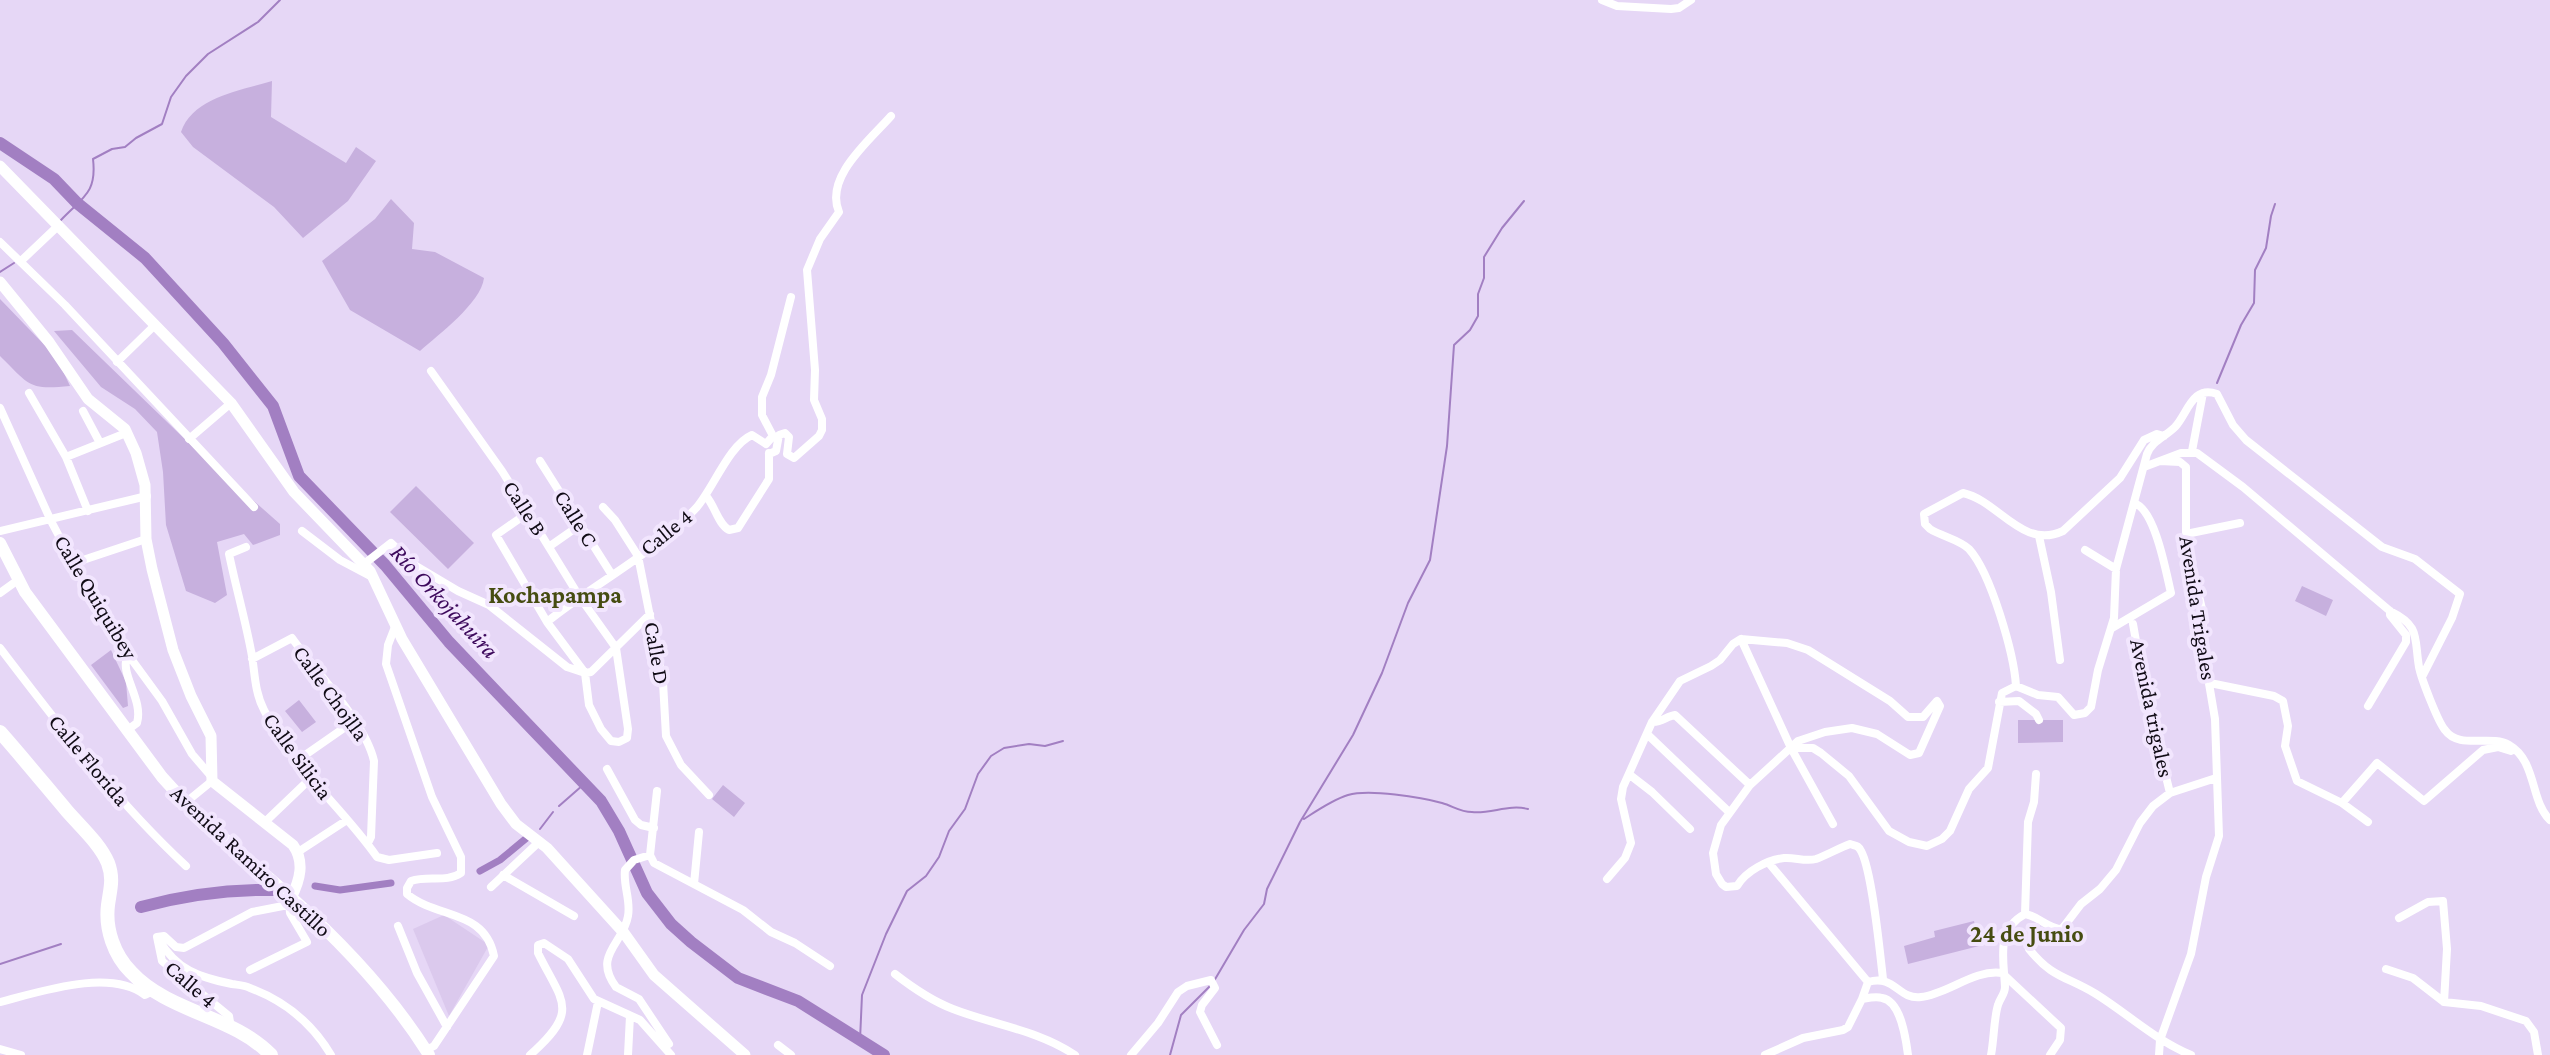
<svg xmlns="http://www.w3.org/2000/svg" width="2550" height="1055" viewBox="0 0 2550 1055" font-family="'Crimson Pro',serif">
  <rect width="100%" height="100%" fill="#e6d7f6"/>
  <path fill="#dbc9ed" d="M444,915L489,945L449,1016L413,929Z"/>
  <path fill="#c7b0de" d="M272,81L271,117L346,163L356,147L376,161L348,201L303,238L274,207L193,147L181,132C193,97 240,91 272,81Z
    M391,199L414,223L412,249L435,252L484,278C481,303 438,335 420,351L350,310L322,261L375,219Z
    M0,299L57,358L70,386C30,390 30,386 3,359L0,356Z
    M72,330L194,448L280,524V535L253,545L244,534L217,542L227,595L215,603L186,591L166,525L163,472L157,432L135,409L101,387L54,331Z
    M416,486L474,543L448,569L390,512Z
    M2302,586L2333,600L2326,616L2295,601Z
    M111,650L126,682L128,706L123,708L91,665Z
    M299,700L316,722L302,732L285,711Z
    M2018,720H2063V742L2018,743Z
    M723,785L745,803L734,817L712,799Z
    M1974,921L1979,946L1908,964L1904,946L1935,937L1934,931Z"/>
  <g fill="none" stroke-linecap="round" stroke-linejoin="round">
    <path stroke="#a27fc2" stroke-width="2" d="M61,220C83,197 97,193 93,159L112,149L125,147L136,138L162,124L171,97L186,76L208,54L258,22L280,0
      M0,272L14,263
      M2217,383L2241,325L2254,303L2255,270L2266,248L2271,216L2275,204
      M559,806L583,785
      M1304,819C1318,810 1332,800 1348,795C1369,789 1421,797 1442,803C1453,806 1460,812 1472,812C1491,814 1509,804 1528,809
      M540,829L553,812
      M0,964L61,944
      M1214,981L1244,930L1264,904L1267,889L1300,822L1353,735L1382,673L1408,603L1430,560L1447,446L1454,345L1470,330L1478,316V294L1484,278V257L1502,228L1524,201
      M860,1040L862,995L886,934L907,891L926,876L939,857L949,831L965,809L978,774L991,756L1004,748L1029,744L1045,746L1063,741
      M1170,1055L1181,1015L1210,986"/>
    <path stroke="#a27fc2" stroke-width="7" d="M480,871L500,860L529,836
      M315,886L340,890L391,883"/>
    <path stroke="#a27fc2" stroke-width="12" d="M0,143L54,179L77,203L145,258L223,343L273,406L299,476L385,565L449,642L601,801L619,831L647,893L671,924L691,942L738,978L798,1001L884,1055
      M141,907C185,895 230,889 276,890"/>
    <path stroke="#fff" stroke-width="8" d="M1602,0L1617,6L1671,9L1679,8L1691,0
      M0,242L65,305L254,507
      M21,261L59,225
      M117,362L155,325
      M431,371L502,471L579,596L616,648L628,729L627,738L619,742L611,741L601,729L589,705L585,673L547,622L496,535L529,512
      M29,393L66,457L88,511
      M0,408L51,521L69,555L124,649L162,701L192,754L210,775
      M83,411L100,443
      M189,439L231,403
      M766,444L773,436L762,415V397L771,375L791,297
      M2192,451L2203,393
      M769,454L776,451L779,435L785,433L789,437L787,454L794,458L819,436L822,430V419L814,400L815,370L807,270L820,239L839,212C824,177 870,140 891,116
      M66,457L126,433
      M540,461L612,575
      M2144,467L2181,453H2197L2243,487L2390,611C2421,626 2414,638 2419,667C2421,678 2438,722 2445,730C2459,750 2490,734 2509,745C2537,761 2530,801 2550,820
      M706,496C715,506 718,524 729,530L738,528L769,479V453
      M603,507L615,520L638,556L663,682L666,736L681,765L709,795
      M0,531L147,496
      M302,531L340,560L374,578
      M2186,534L2240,523
      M2039,536L2051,592L2060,660
      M550,546L580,525
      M246,547L229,554C236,588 246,622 252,656C255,675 255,693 264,710C291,766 342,807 377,857L389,860L437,853
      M2085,550L2116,569
      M74,563L146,539
      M364,564L391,543L416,566L458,591L489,605L567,667L585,673L591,672L650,614
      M0,593L18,580
      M547,622C595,583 654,554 697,507C714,487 729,445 752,435L766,444
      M2133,624L2144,687L2170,793
      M395,627L388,645L386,664L432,797L461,857V873C446,883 428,875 411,881L407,888V894C437,919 485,909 494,956L434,1046L426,1050
      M2112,628L2171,593C2166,572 2155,509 2134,503
      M1741,639L1791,748L1833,824
      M0,648C58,724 116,801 186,866
      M252,659L292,638C316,672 365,722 374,761L371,837L368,843
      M2210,683L2274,696L2283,701L2288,726L2285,746L2297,781L2342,803L2368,822
      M2016,686C2014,654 1991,573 1969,549C1960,540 1941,536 1930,529L1925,524L1924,514L1963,493C1999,501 2022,550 2063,531L2120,478L2144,440L2157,434L2164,436
      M1999,702L2019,701L2036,714L2039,720
      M2368,706L2406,642V635L2390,615V611
      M1652,722C1661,723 1667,716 1675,715L1750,785
      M126,731L137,723C144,699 118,673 128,654
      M1647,734L1729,812
      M1791,748H1813L1821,753L1849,776L1889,831L1909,842L1927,846L1942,839L1950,831L1969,789L1988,768L2002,693L2016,686L2038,695L2058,697L2074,715L2085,713L2091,707L2098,670L2114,618L2116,569L2147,454C2152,441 2165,437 2175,427C2188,413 2192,385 2217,394L2233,425L2246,440L2382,547L2415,559L2460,594L2452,618L2422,677
      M298,760L354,721
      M607,769L635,820L641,825L654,828
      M1630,775L1652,792L1690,829
      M657,791L650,855L654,863L743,910L771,932L795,943L830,966
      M185,803L212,781
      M2342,803L2377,763L2424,801L2483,750L2498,747L2511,751
      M265,822L311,778
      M298,852L347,820
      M650,855L634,860L625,870C623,886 631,900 628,916C624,943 592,955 616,987L639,999L669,1044
      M1768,862L1868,982
      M503,875L574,916
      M1607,879L1625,858L1631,843L1621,799L1623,787L1652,722L1680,681L1711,666L1720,660L1733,644L1741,639L1787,643L1808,650L1890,701L1908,717H1923L1937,701L1940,706L1919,753L1910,755L1877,734L1852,728L1825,732L1798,741L1750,785L1721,825L1713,853L1716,874L1722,884L1726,887L1737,886C1746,871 1767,860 1784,858C1795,857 1805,862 1816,859C1827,855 1839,848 1850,844C1856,846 1858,845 1861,851C1872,870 1880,953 1883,979
      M694,884L699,832
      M491,887L540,841
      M2025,914L2028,822L2034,802L2036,774
      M2399,918L2428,902L2443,901L2447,949L2444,1002
      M398,926L417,973L447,1027
      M159,940C177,970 198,977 232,984C238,985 244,985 250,988C285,1001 312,1023 331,1055
      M2029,949C2052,978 2066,976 2096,994C2128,1014 2155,1040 2191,1055
      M2386,969L2413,978L2444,1002L2481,1006L2526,1021L2534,1032L2538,1055
      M250,970L307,942L290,913L289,902
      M895,974C913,988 932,1001 953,1009C994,1025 1038,1030 1075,1055
      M2003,974L2061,1028L2060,1040L2050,1055
      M1862,999L1868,982C1895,974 1898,1000 1921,997C1948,994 1974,969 2002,973
      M0,1002C40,992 109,968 145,995L153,991
      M231,1028L229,1016L162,961L157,937L164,936L176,947L184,948L252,912L288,905
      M778,1045L791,1055
      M0,1049L21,1055
      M530,1055C581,1010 562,1002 538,953V945L544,943L568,959L594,999L640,1020L671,1055
      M587,1055L598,1002
      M628,1055L630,1016
      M1131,1055L1158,1023L1178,992L1187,986L1211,980L1215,988L1202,1005L1200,1012L1217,1045
      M1765,1055L1803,1038L1843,1030L1848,1027L1862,999C1868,998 1876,996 1882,998C1901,1001 1906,1039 1908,1055
      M1991,1055C1994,1040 1994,1017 1998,1005C2000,998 2005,994 2005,987C2004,960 1995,930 2025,914C2039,916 2048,929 2062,929L2081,904L2100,889L2116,870L2140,823L2153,806L2170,793L2216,778
      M2159,1055L2160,1040L2191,954L2206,877L2219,836L2215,719L2204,654L2202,609L2186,541V467L2180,462L2160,461"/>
    <path stroke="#fff" stroke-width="11" d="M0,166L231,403L294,492L370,571L402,639L501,804L516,824L547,848L624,933L654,975L745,1055
      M0,282L49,342L88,399L125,429L136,453L145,485L146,539L152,569L173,650L191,696L211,736L212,781L293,845C305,862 300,880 291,898"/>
    <path stroke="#fff" stroke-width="12" d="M0,543L25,592L162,777C201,821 247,858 292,898C343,944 393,997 429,1055"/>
    <path stroke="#fff" stroke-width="14" d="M0,732C23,758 45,785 67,811C81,827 100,844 108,863C114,879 110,890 108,905C105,929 114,955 131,972C169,1013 232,1015 271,1055"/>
  </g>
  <g text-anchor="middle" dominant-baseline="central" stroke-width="8" stroke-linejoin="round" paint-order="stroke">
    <g font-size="22" fill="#100b15" stroke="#f2e6fe">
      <text transform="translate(525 508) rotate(57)">Calle B</text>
      <text transform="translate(576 518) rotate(58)">Calle C</text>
      <text transform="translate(666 532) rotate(-39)">Calle 4</text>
      <text transform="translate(96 597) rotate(59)">Calle Quiquibey</text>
      <text transform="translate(2198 608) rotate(81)">Avenida Trigales</text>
      <text transform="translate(657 653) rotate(80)">Calle D</text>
      <text transform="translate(331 693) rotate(54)">Calle Chojlla</text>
      <text transform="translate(2152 708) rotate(78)">Avenida trigales</text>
      <text transform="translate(298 756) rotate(54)">Calle Silicia</text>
      <text transform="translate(89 760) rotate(50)">Calle Florida</text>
      <text transform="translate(251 861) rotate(43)">Avenida Ramiro Castillo</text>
      <text transform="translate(191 984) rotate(41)">Calle 4</text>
    </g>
    <g font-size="24" font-weight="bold" fill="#464c11" stroke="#f2e6fe">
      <text x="555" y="594">Kochapampa</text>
      <text x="2027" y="933">24 de Junio</text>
    </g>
    <g font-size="24" font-style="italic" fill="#3d095c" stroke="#f2e6fe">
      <text transform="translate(445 601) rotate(47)">Río Orkojahuira</text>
    </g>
  </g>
</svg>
